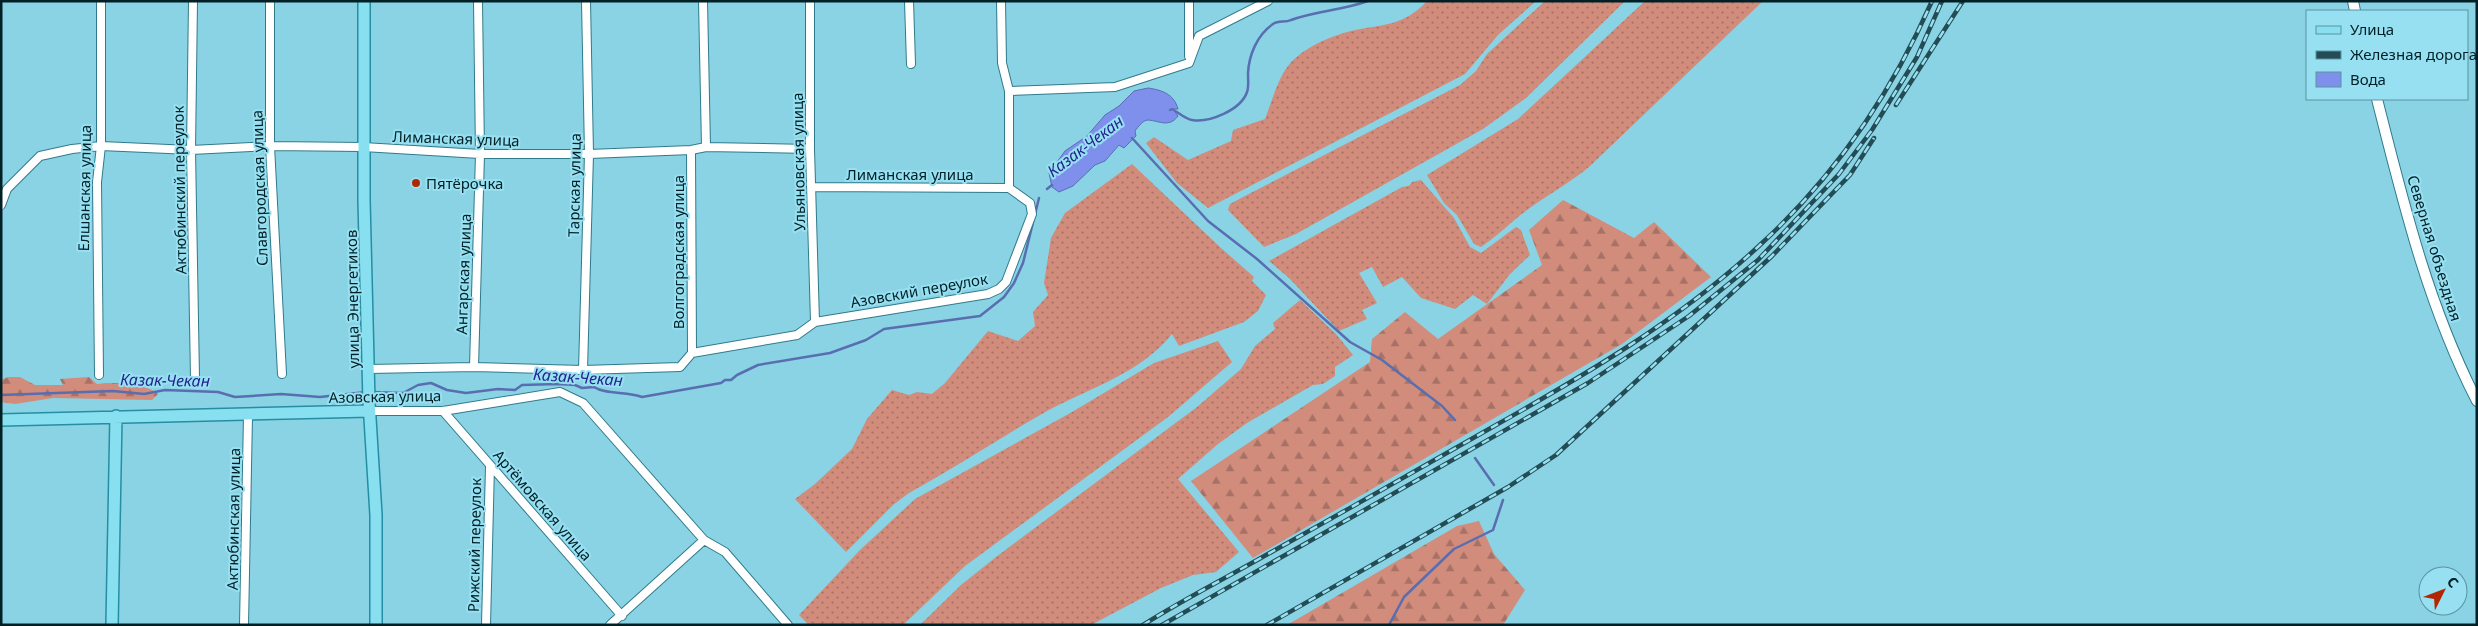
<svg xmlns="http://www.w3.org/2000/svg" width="2478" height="626" viewBox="0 0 2478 626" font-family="'Noto Sans',sans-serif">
  <defs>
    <pattern id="forest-firs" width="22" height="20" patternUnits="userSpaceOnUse" patternTransform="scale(1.25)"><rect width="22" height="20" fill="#d18c7c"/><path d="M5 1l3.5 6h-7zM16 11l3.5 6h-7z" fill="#a77265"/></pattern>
    <pattern id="garden-dots" width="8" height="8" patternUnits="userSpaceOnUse" patternTransform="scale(1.25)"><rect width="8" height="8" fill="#d18c7c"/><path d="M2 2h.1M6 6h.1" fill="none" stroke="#a77265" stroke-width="1.8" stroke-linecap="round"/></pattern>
  </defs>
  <rect width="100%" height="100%" fill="#8ad3e4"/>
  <path fill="url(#forest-firs)" d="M1563,200L1634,238L1654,222L1711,277L1622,344L1253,558L1191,481L1370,362L1372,339L1405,312L1438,339L1542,265L1529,230Z
    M8,377H20L35,385H63L60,379L89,377L97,384C111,381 149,384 158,394L152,400L53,398L15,404L1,402V380Z
    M1479,521L1494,554L1525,590L1503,625H1287L1457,526Z"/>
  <path fill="url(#garden-dots)" d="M1427,1H1536L1498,35L1465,74L1208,208L1177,183L1146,143L1154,137L1188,160L1231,141L1233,130L1265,119C1271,104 1278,78 1288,66C1301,49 1330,36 1351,31C1382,24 1403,27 1427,1Z
    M1545,1H1625L1526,98L1483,129L1296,234L1264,247L1228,210L1230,204L1243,197L1460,85L1476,71L1487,54Z
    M1645,1H1763L1590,166C1569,184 1545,196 1523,213C1509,224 1496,237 1481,247L1474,244L1457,215L1444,203L1427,175L1518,119Z
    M1132,164L1221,248L1254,277L1252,281L1266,295L1258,311L1244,322L1179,346L1172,334C1141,373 1090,388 1047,411C1001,437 956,467 909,493L893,505L846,552L795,499L815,484L852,449L867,419L892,390L909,395L917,392L932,394L945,383L988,331L1018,341L1035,326L1033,312L1048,295L1044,283L1051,238L1065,213Z
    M1421,180L1454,218L1470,247L1481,253L1516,227L1521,230L1530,255L1510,274L1487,304L1473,295L1455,309L1421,298L1402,277L1383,287L1372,267L1359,273L1377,303L1362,310L1367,319L1339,331L1289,278L1269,261L1402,187L1409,186L1412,182Z
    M1300,300L1336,334L1353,355L1335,367V376L1323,384L1313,385L1247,423L1218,444L1178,479L1239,552L1216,572L1193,575L1161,588L1091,625H920L961,585L996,557L1197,407L1241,369L1255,346L1275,329L1273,323Z
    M1218,341L1232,362L1168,417L965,566L903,625H809L799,615L860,550L915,499L1072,412L1154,363Z"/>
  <path fill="#7f90ec" stroke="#596eb1" d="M1148,88C1162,90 1174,94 1178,109H1173L1178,116C1169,128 1160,121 1148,120C1143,120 1138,127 1135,131L1136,136L1124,148L1119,145L1105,161L1095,165L1073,186L1059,192L1052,187L1049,173L1065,151L1087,136L1105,115L1119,106L1134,91Z"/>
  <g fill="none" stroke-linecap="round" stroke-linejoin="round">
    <path stroke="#596eb1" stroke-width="2.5" d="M1170,110L1172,109C1178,112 1185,119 1192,120C1209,123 1241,110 1247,92C1249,87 1248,79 1248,73C1249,55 1257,35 1273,24C1279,20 1285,23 1291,20C1316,11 1343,10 1368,1
      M1132,138L1208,221L1257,259L1350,342L1382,360L1442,406L1455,420
      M1047,189L1052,185
      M371,392L403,393L418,385L431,383L447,390L466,393L498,389L515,390L522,385L558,384L575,385L582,388L594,387C606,395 627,391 642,397L721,383L725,380H731L737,375L758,365L830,353L866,340L884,329L980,316L1004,297L1014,283L1023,263L1039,198
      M1,395L113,391L144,394L165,390L218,392L235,397L281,394L320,397L366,392
      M1475,458L1494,485
      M1389,625L1404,597L1454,549L1493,530L1503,500"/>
    <defs>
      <path id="minor" d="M193,1L191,150L195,378
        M270,1V146L282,374
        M703,1L706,147
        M810,1V149L815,322
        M909,1L911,64
        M1001,1L1002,63L1009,91V188
        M1189,56V1
        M1009,91L1115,87L1189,63L1199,36L1268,1
        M691,150L692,353
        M811,187L1009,188
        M1,205L7,189L40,156L72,149L101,146L191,150L270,146L363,147L480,154H589L691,150L706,147L810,149
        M474,367L480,154L478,1
        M369,369L474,367L583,370L680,367L692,353L797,335L815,322L988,294L999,289L1006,282L1032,214L1030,203L1009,188
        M583,370L589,154L586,1
        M99,375L97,182L101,146V1
        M369,411H443L560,392L583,403L704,540L725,552L788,625
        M443,411L622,616
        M244,625L248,415
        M486,625L490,466
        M610,625L704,540"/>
      <path id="secondary" d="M2353,1L2355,11
        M2377,99C2403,202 2428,306 2477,401"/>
      <path id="primary" d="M364,1V200L369,402L376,515V625
        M1,420L369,411
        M112,625L116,416"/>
    </defs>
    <use href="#minor" stroke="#307b8b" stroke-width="10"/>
    <use href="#secondary" stroke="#307b8b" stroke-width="12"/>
    <use href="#primary" stroke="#258ea2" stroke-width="14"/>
    <use href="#minor" stroke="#fff" stroke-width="8"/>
    <use href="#secondary" stroke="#fff" stroke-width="10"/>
    <use href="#primary" stroke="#88dfef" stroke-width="11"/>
    <defs>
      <path id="rail" d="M1896,105L1963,1
        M1143,625C1181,601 1220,581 1259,559C1336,516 1412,473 1489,429C1585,375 1680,320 1761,244C1835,176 1892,92 1932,1
        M1162,625L1588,383L1689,316L1758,260L1839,174L1872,130L1917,57L1942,1
        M1267,625L1508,487L1556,455L1772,256L1850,175L1874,138"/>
    </defs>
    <use href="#rail" stroke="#234c55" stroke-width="4.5"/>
    <use href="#rail" stroke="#97e0f2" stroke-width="2.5" stroke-dasharray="8" stroke-linecap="butt"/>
  </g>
  <circle fill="#b22700" stroke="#97e0f2" stroke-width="2" cx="416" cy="183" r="5"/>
  <g text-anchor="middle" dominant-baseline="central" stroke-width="4" stroke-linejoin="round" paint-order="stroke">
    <g font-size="15" fill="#012026" stroke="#97e0f2">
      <text transform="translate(456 138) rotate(2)">Лиманская улица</text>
      <text transform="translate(798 162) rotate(-91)">Ульяновская улица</text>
      <text x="910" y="174">Лиманская улица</text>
      <text transform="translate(574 185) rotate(-89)">Тарская улица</text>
      <text transform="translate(84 188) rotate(-89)">Елшанская улица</text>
      <text transform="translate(259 188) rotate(-92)">Славгородская улица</text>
      <text transform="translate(179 190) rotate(-91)">Актюбинский переулок</text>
      <text transform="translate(2435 248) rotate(73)">Северная объездная</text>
      <text transform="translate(678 252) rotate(-90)">Волгоградская улица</text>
      <text transform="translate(463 274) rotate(-88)">Ангарская улица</text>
      <text transform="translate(919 290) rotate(-10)">Азовский переулок</text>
      <text transform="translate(352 299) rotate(-91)">улица Энергетиков</text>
      <text transform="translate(385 396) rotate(-1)">Азовская улица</text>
      <text transform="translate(543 505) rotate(49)">Артёмовская улица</text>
      <text transform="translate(233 519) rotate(-89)">Актюбинская улица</text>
      <text transform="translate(474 545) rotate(-89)">Рижский переулок</text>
    </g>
    <g font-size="15" fill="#012026" stroke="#97e0f2" text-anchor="start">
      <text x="426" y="183">Пятёрочка</text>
    </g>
    <g font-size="16" font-style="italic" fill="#25238c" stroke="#97e0f2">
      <text transform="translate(1085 146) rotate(-37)">Казак-Чекан</text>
      <text transform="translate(578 377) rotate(4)">Казак-Чекан</text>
      <text transform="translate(165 380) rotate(1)">Казак-Чекан</text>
    </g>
  </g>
  <rect width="2478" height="626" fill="none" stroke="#012026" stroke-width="5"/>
  <rect x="2306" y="10" width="162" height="90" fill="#97e0f2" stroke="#5b93a0"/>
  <rect x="2316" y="26" width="25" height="8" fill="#88dfef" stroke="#5b93a0"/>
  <text x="2350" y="35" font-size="15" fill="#012026">Улица</text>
  <rect x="2316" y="51" width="25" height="8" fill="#234c55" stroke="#5b93a0"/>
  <text x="2350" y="60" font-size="15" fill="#012026">Железная дорога</text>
  <rect x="2316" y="72" width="25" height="15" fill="#7f90ec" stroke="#5b93a0"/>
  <text x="2350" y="85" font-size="15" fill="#012026">Вода</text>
  <g transform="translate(2443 591) rotate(48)"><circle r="24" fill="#97e0f2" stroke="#5b93a0"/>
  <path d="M0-4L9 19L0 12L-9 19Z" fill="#b22700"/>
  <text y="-8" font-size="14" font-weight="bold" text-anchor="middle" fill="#012026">С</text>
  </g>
</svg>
